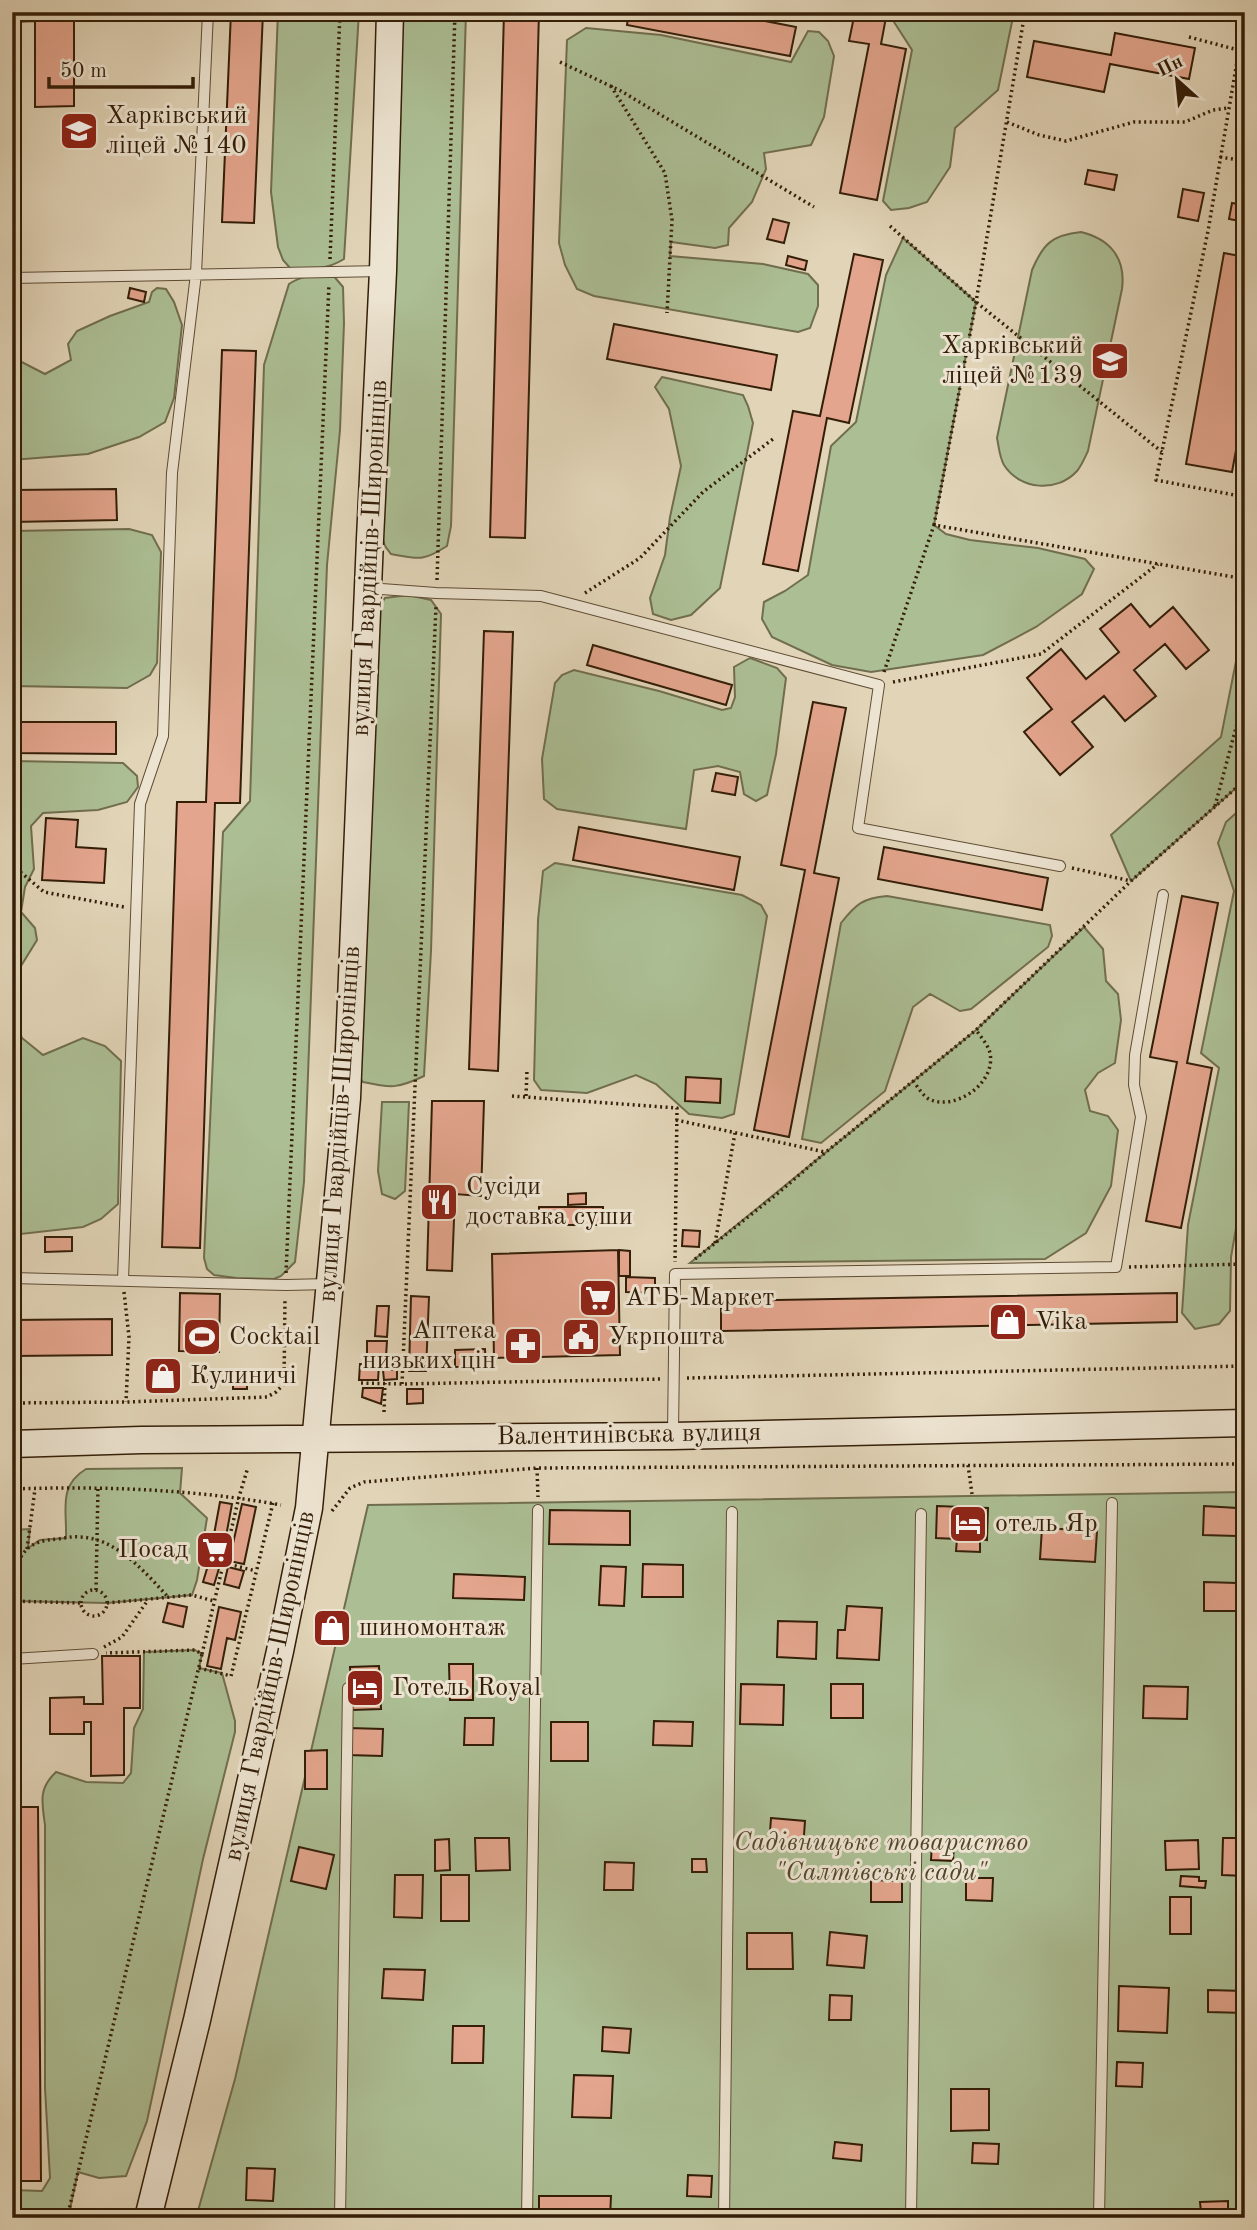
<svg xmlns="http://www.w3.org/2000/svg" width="1257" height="2230" viewBox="0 0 1257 2230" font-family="'Old Standard TT',serif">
  <rect width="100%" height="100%" fill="#e1d4b7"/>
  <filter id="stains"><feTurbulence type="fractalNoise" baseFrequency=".00286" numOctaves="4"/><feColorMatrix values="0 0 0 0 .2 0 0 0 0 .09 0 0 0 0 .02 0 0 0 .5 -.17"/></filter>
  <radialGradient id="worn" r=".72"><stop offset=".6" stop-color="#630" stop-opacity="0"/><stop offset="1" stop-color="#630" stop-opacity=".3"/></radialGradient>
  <path fill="#acbe94" stroke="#706e4e" stroke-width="2" d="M278,12H359L344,259C327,270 311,269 290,268L283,260L278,247L271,192Z
    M394,12H466L451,526L447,546C422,562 419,559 391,554L385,546L379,526Z
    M895,12H1014L998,90L955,128L950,167L927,202L909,208L891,210L883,201L912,50L894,22Z
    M586,28L661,35L791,62L808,31L819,32L828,41L834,56L824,117L811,145L764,153L766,169L752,202L729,228L728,245L715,248L671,242L670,256L763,264L808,274L818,285V306L810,328L798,332L594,296L577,289L565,265L559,243L567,40Z
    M1081,232C1110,239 1126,258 1122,289L1088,451C1085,457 1082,465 1077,471C1057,493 1020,490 1004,465C999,456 999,447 997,438L1032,270C1043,244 1052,235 1081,232Z
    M903,238L976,302L934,525L946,534L970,540L1038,548L1085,559L1094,569L1082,594L1036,627L983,655L871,672L832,665L772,637L762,619L764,602L785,591L808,575L831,446L856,422L886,275Z
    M332,274L343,287L344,323L340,430L327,565L304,1182L295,1262L281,1276L274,1279L236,1278L214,1275L207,1269L204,1258L223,832L250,801L264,365L289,284C302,275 316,275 332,274Z
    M157,288L166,289L174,302L182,325L174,398L165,422L139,437L88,454L12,460V359H16L45,374L71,360L68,344L77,331L110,316L149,302L152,292Z
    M662,377L743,395L748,406L753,423L720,588L691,615L671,620L653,614L650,598L665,555L670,517L681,466L669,409L655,387Z
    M129,529L152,535L161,552L157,663L150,675L127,688L12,686V531Z
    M408,595L431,600L441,614L431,951L424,1076C397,1089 391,1088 363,1082L354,1070L377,611L385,598Z
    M1245,616V780L1131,881L1111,835L1221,737Z
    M750,658L777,668L786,678L776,754L767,795L756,801L744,794L740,772L718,766L694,770L686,829L557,809L544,799L542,759L555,683L562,675L574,670L659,691L722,710L731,708L735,697L734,667Z
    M12,761L123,763L137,776L138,787L127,802L98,810L43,813L31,826L34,869L25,887L21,912L35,928L37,940L21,966L12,992Z
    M1245,805V1012L1241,1045L1245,1050V1176L1231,1257L1230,1311L1219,1324L1195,1329L1182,1313L1188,1225L1219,1068L1201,1053L1234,891L1218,843L1226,822Z
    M555,863L742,895L761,905L767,916L734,1114L722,1118L689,1114L656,1084L636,1075L587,1093L541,1090L534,1080L538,920L543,871Z
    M887,896L1050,925L1052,936L1048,947L971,1009L960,1011L930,994L913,1007L885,1091L821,1143L802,1139L841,923C856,904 863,898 887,896Z
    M1084,927L1103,949L1106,981L1118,994L1121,1020L1115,1063L1098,1073L1085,1090L1090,1111L1108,1116L1118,1130L1111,1186L1086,1233L1045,1259L690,1263L976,1030Z
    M12,1011L22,1038L43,1055L83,1038L105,1046L121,1061L118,1204L101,1219L83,1227L12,1235Z
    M382,1102H409L405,1191L395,1199L382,1194L378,1171Z
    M182,1468L180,1493L207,1518L197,1580L192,1595L107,1603L12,1601V1530L30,1529L28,1548L40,1540L66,1538C67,1509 58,1486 86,1469Z
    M1245,1492V2218H196L235,2079L368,1505Z
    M195,1650L202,1654L199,1668L222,1673L235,1721V1732L203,1859L147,2121L126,2176L99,2178L78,2172L68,2218H12V2190L42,2191L50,2178L45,2088V1825C42,1802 38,1789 56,1772L86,1782L123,1783L131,1773L134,1728L143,1709L144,1652Z"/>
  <path fill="#e3a58d" stroke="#341e08" stroke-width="2" d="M12,12H74V106L35,107V21L12,22Z
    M231,12H263L254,223L222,222Z
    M504,12H539L525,538L490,537Z
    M629,12H719L796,27L790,56L627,25Z
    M855,12H887L881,44L906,49L877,200L840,193L869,44L849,41Z
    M1115,33L1195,48L1189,79L1110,64L1104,92L1027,77L1034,41L1111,55Z
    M1088,170L1117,175L1114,190L1085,184Z
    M1183,189L1204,193L1198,221L1178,217Z
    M1232,203L1245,205V222L1229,219Z
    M773,219L789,223L784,243L767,239Z
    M1224,253L1245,257V401L1232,472L1186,464Z
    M854,254L883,260L849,423L827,418L798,571L763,564L793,411L820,416Z
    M788,256L807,261L805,270L786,265Z
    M130,288L146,292L144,302L128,298Z
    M614,324L777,355L771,390L607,359Z
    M222,350L256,351L240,803H215L200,1248L162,1247L177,802H206Z
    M116,489L117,520L12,522V490Z
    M1131,604L1150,627L1173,607L1209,650L1186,669L1165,644L1134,670L1156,696L1125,721L1104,696L1072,722L1093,747L1060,775L1024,732L1052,709L1027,678L1061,649L1086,679L1119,652L1100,629Z
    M484,631L513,632L498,1071L469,1069Z
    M593,645L732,685L726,705L587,665Z
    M813,702L846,708L814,873L839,878L789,1137L754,1130L805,870L781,865Z
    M12,722H116V754L12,753Z
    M716,773L738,777L735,795L712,791Z
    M46,818L78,820L76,847L106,849L104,883L42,880Z
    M579,827L740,857L734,890L573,860Z
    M884,847L1048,878L1042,910L878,879Z
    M1182,896L1218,903L1187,1063L1212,1068L1181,1228L1146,1221L1177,1062L1150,1057Z
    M686,1077L721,1079L720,1103L685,1101Z
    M432,1101H484L481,1196L455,1194L452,1271L427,1270Z
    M586,1193V1204L568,1205V1194Z
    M539,1207H603V1225H539Z
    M683,1230L700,1231L699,1247L682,1246Z
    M45,1237H72V1251L45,1252Z
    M618,1250L620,1355L494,1358L492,1254Z
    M619,1250L630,1251V1276H619Z
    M626,1277L655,1278V1293L626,1292Z
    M180,1293L220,1294L219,1352L179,1351Z
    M1177,1293V1322L721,1331V1301Z
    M411,1296L429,1297L426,1371H409Z
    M377,1306H389L387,1337L375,1336Z
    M112,1319V1355L12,1356V1320Z
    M367,1341H387L386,1357H367Z
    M485,1349L486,1366L455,1367V1350Z
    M178,1361V1390L149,1391V1362Z
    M360,1364L379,1365L378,1380H359Z
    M383,1370H397V1379L384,1380Z
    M233,1378H247V1389H233Z
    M363,1388H383L381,1404L362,1397Z
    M407,1389H423V1403L407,1404Z
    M220,1502L232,1504L222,1558L210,1556Z
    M242,1504L256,1507L244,1564L229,1561Z
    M937,1506L988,1508L987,1540L980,1539V1552L956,1551L957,1539L936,1538Z
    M1204,1506L1237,1508L1236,1536L1203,1535Z
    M550,1510L630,1511V1545L549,1544Z
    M1042,1528L1097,1531L1095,1562L1040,1559Z
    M209,1562L220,1565L214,1585L203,1582Z
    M643,1564L683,1565V1597H642Z
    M601,1566L626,1567L624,1606L599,1605Z
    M228,1567L244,1571L239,1588L224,1584Z
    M454,1574L525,1577L524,1600L453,1598Z
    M1204,1582L1237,1583V1611H1204Z
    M168,1603L187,1607L183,1627L163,1622Z
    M847,1606L882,1608L879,1660L837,1658L838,1630H845Z
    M219,1607L241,1612L235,1640L227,1638L221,1669L207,1666Z
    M325,1615L345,1621L339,1641L319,1636Z
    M778,1621L817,1622L816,1659L777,1657Z
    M102,1656H140V1708H124V1775L91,1776V1722H84V1734H50V1698L84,1697V1704H103Z
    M449,1664H473V1700H450Z
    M379,1666L381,1709L352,1710L350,1667Z
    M741,1684L784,1685L783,1725L740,1724Z
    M831,1684H863V1718H831Z
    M1144,1686L1188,1687L1187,1719L1143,1718Z
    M465,1718H494L493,1745H464Z
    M654,1721L693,1722L692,1746L653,1745Z
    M551,1722H588V1761H551Z
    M349,1728L383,1729L382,1756L348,1755Z
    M327,1750V1789H305V1751Z
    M12,1807H38L41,2181H12Z
    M771,1818L805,1821L803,1849L769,1846Z
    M475,1838H509L510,1870L476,1871Z
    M1223,1838H1245V1876L1222,1875Z
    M449,1839L450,1870L435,1871V1840Z
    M1198,1840L1199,1869L1166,1870L1165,1841Z
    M932,1843H954L953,1861L931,1860Z
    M299,1847L334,1855L326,1889L291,1881Z
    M692,1859H706L707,1872H692Z
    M605,1862L634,1863L633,1890H604Z
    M395,1875H423L422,1918L394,1917Z
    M441,1875H469V1921H441Z
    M1181,1876L1199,1877V1881H1206L1205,1888L1180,1886Z
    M966,1878H993L992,1901L966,1900Z
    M871,1880L902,1881V1902H871Z
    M1170,1897H1191V1934H1170Z
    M830,1932L867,1936L864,1968L827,1965Z
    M747,1933H792L793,1969H747Z
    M384,1969L425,1970L423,2000L382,1998Z
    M1119,1986L1169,1988L1167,2033L1118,2031Z
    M1208,1990L1245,1991V2013L1208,2012Z
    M830,1995L852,1996L851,2020H829Z
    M453,2026H484L483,2063H452Z
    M603,2027L631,2029L629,2053L602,2051Z
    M1117,2062L1143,2063L1142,2087L1116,2086Z
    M574,2075L613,2076L611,2118L572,2117Z
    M951,2089H989V2130L951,2131Z
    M835,2142L862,2145L861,2161L833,2158Z
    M973,2143L999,2144L998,2164L972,2163Z
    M247,2168L275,2169L273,2201L246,2200Z
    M688,2175L712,2176L711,2197L687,2196Z
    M539,2196H611L610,2218H539Z
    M1228,2201V2218H1175V2214L1201,2212L1200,2202Z
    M971,2209H1005V2218H971Z"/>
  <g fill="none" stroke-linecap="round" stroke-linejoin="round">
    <defs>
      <path id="lane" d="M12,278L383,271
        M368,588L436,593L541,596L879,685L858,828L1060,866
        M12,1278L286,1285L329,1284
        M123,1280L140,804L163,736L172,473L196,274L208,12
        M673,1433L675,1274L1116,1267L1141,1117L1134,1085L1135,1055L1163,895
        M12,1659L93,1654
        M340,2218L348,1688
        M527,2218L538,1510
        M724,2218L732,1512
        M911,2218L921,1514
        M1099,2218L1112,1503"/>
      <path id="secondary" d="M12,1444L141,1440L673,1436L1245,1423
        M148,2218L197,2020L280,1651L309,1508L347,1098L370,539L383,271L390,12"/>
    </defs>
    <use href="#lane" stroke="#5f4c34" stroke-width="12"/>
    <use href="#secondary" stroke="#341e08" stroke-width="29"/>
    <path stroke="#341e08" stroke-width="3.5" stroke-dasharray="2 3.5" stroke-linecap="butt" d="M1245,15L1208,231L1156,480L1245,497
      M1189,37L1238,50
      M560,62L621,91L814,207
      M611,86L665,173L672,220L667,313
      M1007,122L1039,135L1066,141L1134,122H1185L1213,110L1229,108
      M1220,157L1245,161
      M890,226L976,302L1162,452
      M330,259L340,12
      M934,525L976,302L1025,12
      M437,580L455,12
      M585,593L640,558L703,492L773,439
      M884,672L934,525L1245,579
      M893,682L1041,654L1158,564
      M1215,806L1245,694
      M12,865L44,892L124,907
      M1072,868L1131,881
      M913,1081C918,1087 924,1098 931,1100C958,1110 996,1082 990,1053C988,1045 981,1037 976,1030
      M512,1096L677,1108L675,1262
      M526,1096L527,1070
      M676,1120L825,1152
      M715,1243L735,1133
      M695,1259L777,1194L826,1152L976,1030L1131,881L1245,780
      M1129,1267L1245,1264
      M286,1273L329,284
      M124,1292L129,1337L126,1402
      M687,1378L1245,1366
      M361,1383L402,1384L662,1379
      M402,1384L436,606
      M12,1403L126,1402L267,1397L276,1392L284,1384L285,1298
      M384,1412L385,1383
      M968,1465L972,1494
      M537,1468L538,1497
      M12,1489C102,1486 193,1489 281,1505
      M332,1511L350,1488L364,1482L537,1468L1245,1464
      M27,1549L35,1489
      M208,1559L256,1571
      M12,1577C22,1550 28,1541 58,1539C65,1538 72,1536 80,1537C116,1538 145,1572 168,1597
      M81 1603a13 13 0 1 1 26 0a13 13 0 1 1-26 0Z
      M96,1590L98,1487
      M12,1601L80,1603
      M107,1603L192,1595L214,1601
      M104,1647L122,1637L148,1600
      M202,1654L239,1497L248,1467
      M199,1668L231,1676L273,1503
      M67,2218L202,1654L195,1650L106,1653"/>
    <use href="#lane" stroke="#ece3d0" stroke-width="10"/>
    <use href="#secondary" stroke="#ece3d0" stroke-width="26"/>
  </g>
  <defs>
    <symbol id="school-square" viewBox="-11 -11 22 22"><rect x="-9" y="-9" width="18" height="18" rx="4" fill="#8f2418" stroke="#ece3d0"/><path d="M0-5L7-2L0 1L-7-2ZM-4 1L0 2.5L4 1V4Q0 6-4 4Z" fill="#fff"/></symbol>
    <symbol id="restaurant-square" viewBox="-11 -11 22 22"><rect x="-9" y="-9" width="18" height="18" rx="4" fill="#8f2418" stroke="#ece3d0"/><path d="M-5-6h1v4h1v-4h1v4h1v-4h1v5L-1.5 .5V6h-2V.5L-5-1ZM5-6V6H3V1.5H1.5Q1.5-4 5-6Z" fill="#fff"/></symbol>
    <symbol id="supermarket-square" viewBox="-11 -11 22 22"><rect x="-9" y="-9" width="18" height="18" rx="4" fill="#8f2418" stroke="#ece3d0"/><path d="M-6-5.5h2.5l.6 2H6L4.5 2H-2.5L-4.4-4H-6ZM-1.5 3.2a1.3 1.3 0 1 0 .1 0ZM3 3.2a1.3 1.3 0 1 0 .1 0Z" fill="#fff"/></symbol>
    <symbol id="shop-square" viewBox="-11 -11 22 22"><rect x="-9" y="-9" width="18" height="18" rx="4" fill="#8f2418" stroke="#ece3d0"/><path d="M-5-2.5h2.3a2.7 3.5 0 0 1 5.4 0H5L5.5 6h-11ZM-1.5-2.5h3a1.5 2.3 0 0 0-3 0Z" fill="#fff"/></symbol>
    <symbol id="stadium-square" viewBox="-11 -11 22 22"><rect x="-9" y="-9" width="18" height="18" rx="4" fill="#8f2418" stroke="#ece3d0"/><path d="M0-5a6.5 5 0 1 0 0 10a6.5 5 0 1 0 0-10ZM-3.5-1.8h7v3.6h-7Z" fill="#fff"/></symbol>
    <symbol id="civic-square" viewBox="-11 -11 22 22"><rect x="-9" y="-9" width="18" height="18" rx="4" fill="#8f2418" stroke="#ece3d0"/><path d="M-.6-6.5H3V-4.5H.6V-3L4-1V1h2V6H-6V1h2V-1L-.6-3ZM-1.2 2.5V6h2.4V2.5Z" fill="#fff"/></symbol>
    <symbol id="pharmacy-square" viewBox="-11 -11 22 22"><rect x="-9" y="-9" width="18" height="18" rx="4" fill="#8f2418" stroke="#ece3d0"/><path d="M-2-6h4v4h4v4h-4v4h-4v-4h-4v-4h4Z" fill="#fff"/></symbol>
    <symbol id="hotel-square" viewBox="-11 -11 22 22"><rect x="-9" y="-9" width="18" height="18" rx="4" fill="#8f2418" stroke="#ece3d0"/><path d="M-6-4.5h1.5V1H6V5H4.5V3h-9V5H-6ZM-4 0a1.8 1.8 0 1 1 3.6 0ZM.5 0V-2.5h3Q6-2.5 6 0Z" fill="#fff"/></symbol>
  </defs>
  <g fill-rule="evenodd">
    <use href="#school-square" x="57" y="109" width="44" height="44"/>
    <use href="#school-square" x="1088" y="339" width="44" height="44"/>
    <use href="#restaurant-square" x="417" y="1180" width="44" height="44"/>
    <use href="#supermarket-square" x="576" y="1276" width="44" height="44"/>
    <use href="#shop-square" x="986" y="1300" width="44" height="44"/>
    <use href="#stadium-square" x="180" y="1315" width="44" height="44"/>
    <use href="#civic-square" x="559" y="1315" width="44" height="44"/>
    <use href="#pharmacy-square" x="501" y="1324" width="44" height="44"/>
    <use href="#shop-square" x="141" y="1354" width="44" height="44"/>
    <use href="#hotel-square" x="946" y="1502" width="44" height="44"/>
    <use href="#supermarket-square" x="193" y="1528" width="44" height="44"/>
    <use href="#shop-square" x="310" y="1606" width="44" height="44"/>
    <use href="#hotel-square" x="343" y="1666" width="44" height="44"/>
  </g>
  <g text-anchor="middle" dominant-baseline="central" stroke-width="6" stroke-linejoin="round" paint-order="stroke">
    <g font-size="26" fill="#341e08" stroke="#ece3d0" text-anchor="start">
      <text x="106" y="116">Харківський<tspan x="106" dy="30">ліцей №140</tspan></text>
      <text x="1083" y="346" text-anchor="end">Харківський<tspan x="1083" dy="30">ліцей №139</tspan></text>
      <text x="466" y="1187">Сусіди<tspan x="466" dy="30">доставка суши</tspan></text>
      <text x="625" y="1298">АТБ-Маркет</text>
      <text x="1035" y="1322">Vika</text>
      <text x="496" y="1331" text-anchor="end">Аптека<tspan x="496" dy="30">низьких цін</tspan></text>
      <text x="229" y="1337">Cocktail</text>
      <text x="608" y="1337">Укрпошта</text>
      <text x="190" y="1376">Кулиничі</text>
      <text x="995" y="1524">отель Яр</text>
      <text x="188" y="1550" text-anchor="end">Посад</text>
      <text x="359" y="1628">шиномонтаж</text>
      <text x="392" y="1688">Готель Royal</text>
    </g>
    <g font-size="26" fill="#341e08" stroke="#ece3d0">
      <text transform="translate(370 558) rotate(-87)">вулиця Гвардійців-Широнінців</text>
      <text transform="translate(340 1124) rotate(-86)">вулиця Гвардійців-Широнінців</text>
      <text transform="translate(629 1435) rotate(-1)">Валентинівська вулиця</text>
      <text transform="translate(270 1686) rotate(-78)">вулиця Гвардійців-Широнінців</text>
    </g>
    <g font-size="26" font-style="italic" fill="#52462b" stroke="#ece3d0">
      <text x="881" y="1843">Садівницьке товариство<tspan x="881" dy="30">"Салтівські сади"</tspan></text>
    </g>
  </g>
  <rect width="1257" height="2230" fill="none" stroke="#e1d4b7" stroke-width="42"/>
  <rect x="14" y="14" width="1229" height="2202" fill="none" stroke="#341e08" stroke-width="3.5"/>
  <rect x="21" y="21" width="1215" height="2188" fill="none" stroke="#341e08" stroke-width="2"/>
  <g transform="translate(1177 80) rotate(333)" stroke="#ece3d0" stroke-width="5" paint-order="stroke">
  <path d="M0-5L12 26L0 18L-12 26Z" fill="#341e08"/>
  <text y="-10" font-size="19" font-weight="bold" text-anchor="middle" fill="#341e08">Пн</text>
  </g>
  <path d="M49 77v10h144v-10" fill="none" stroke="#341e08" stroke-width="3.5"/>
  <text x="60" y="77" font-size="21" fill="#341e08" stroke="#ece3d0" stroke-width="5" paint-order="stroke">50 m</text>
  <rect width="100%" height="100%" filter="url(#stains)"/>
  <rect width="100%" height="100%" fill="url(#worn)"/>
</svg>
